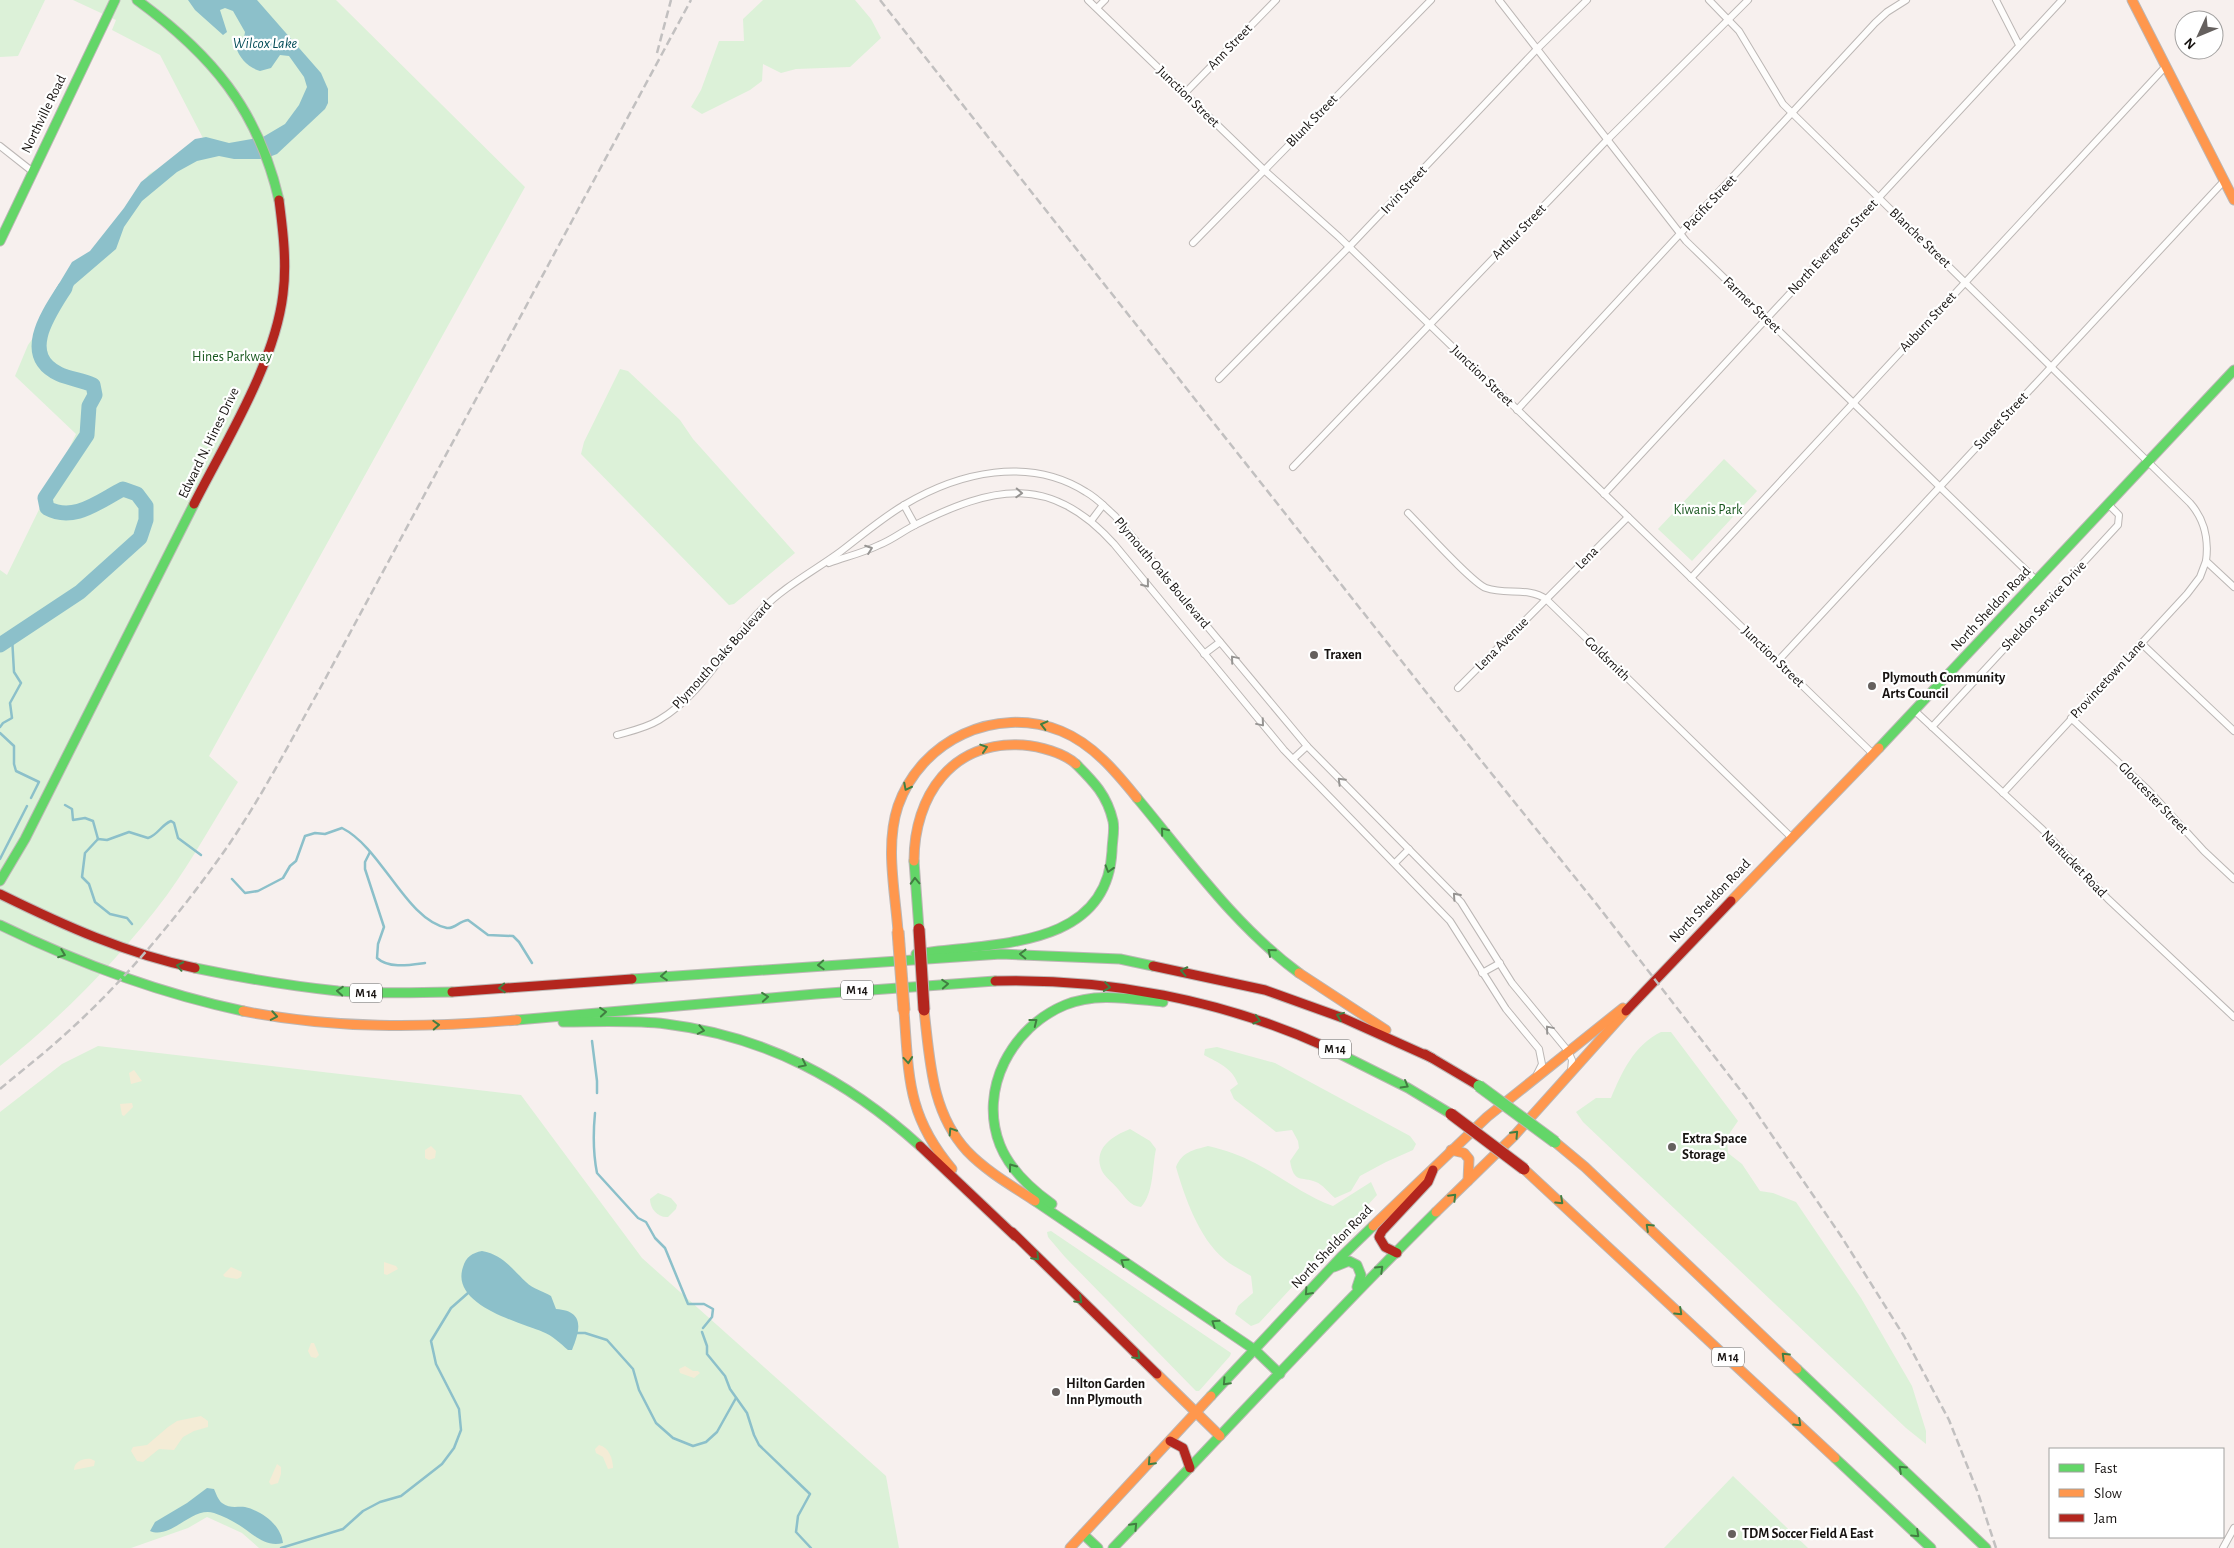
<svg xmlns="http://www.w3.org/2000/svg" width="2234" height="1548" viewBox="0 0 2234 1548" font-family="'Alegreya Sans',sans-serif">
<rect width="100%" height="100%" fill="#f7f0ee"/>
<!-- green -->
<g fill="#dcf1d8">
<path d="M0,0H45L18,56L0,57Z"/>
<path d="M73,0H336L525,187L209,756L238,782C214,820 193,859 167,895C120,958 62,1017 0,1066V570L7,575L76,434L15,376L28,345L149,174L205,142L160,55L112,30L116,20Z"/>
<path d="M763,0H855L871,19L881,38L850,67L796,69L781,73L763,64L762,81L750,90L702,114L691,107L701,90L719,41H744L743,19Z"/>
<path d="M620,369L628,371L680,420L693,439L795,553L734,604L729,605L723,599L581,454L584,442Z"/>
<path d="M1724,459L1757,491L1692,561L1658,529Z"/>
<path d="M1661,1032H1671L1738,1121L1727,1137L1728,1153L1742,1164L1760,1191L1773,1193L1796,1202L1861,1298L1912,1386L1926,1431V1444L1906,1428L1583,1122L1576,1112L1596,1098H1611C1622,1072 1634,1045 1661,1032Z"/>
<path d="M98,1046L521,1095L642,1258L886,1476L899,1548H259L242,1533L207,1517L188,1528L131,1548H0V1112L62,1064Z"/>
<path d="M1217,1047L1275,1063L1410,1136L1416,1144L1413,1150L1386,1162L1360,1176L1351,1191L1335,1198C1329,1193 1322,1184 1316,1182C1301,1176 1294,1184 1290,1161L1299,1148L1298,1141L1292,1130L1276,1132L1234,1099L1230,1090L1238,1084C1232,1068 1219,1063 1204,1055L1205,1049Z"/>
<path d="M1130,1129L1150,1141L1156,1149C1152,1167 1154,1193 1141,1207C1130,1206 1125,1197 1118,1189C1113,1183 1105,1177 1102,1171C1092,1149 1112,1136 1130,1129Z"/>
<path d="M1208,1146C1225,1150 1240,1155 1255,1163C1282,1177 1305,1196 1333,1206L1371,1182L1377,1195L1259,1323L1251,1326L1235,1314L1238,1306L1253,1293L1251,1276C1242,1270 1232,1266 1224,1259C1199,1238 1185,1198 1176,1167C1182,1152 1193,1150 1208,1146Z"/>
<path d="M658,1193L671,1198L677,1205L676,1209L668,1217C658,1218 650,1209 650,1199Z"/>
<path d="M1051,1231L1231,1353L1230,1356L1199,1391H1196L1065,1257L1048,1237L1047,1232Z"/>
<path d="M1733,1476L1808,1548H1664Z"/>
</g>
<!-- sand -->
<g fill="#f4ecd6">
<path d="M134,1070L142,1081L131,1084L129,1073Z"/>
<path d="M132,1103L133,1107L124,1116L122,1115L120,1104Z"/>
<path d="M431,1146L436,1151L435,1158L429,1160L425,1158V1150Z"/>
<path d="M384,1262L396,1266L398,1269L387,1275L384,1274Z"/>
<path d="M231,1267L242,1272L241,1277L237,1279L225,1277L223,1275Z"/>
<path d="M311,1343H314L319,1355L316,1358L311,1357L308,1351Z"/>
<path d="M685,1366L693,1371H698L700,1373L694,1378L680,1373L679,1369Z"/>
<path d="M201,1416L208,1421V1427L194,1431L183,1437L174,1450L159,1449L143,1462L137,1461L131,1451L133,1447L147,1445L168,1427L177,1421Z"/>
<path d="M599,1445C609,1447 613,1459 613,1468L608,1469L603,1457L596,1453L595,1449Z"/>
<path d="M91,1459L95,1461L94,1466L74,1470C74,1461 84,1458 91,1459Z"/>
<path d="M277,1464L281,1467V1474L278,1483L271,1485L269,1482Z"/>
</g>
<!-- water -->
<g fill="#8cc0ca">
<path d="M188,0H257L321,73L328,89V103L325,109L277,154L264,159H234L219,156L197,161L177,172L142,201L124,227L116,249L74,285L68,296L55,304L54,292L72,262L90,251L124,208L141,182L195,139L206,137L229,143L263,137L285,124L299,105L307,87L304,77L289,56L280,55L271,68L260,71C249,68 239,58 236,47L244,38L245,32L233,11L225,8L220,10L227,32L223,35L195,10Z"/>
<path d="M482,1251C503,1255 511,1268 526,1282C533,1289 543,1291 551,1296L556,1309C584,1311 581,1328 572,1350H568C561,1344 552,1335 543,1332C519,1322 450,1305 463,1267C466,1257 472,1253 482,1251Z"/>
<path d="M207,1488L214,1489C216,1493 218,1500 222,1503C230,1509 237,1506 245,1507C262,1511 281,1525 283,1543C265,1548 252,1533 239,1525C231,1520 223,1516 214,1513C192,1506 171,1540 150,1531L155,1522L187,1503Z"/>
</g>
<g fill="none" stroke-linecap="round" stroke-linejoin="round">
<!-- stream -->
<g stroke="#8cc0ca" stroke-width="2.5">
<path d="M0,727L3,723L12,718L10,703L21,683L14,672L12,637"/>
<path d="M0,733L14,746V764L16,771L39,782L31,798"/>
<path d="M65,805L72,809L73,820L85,818L93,821L98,839"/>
<path d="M98,839L107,840L129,832L148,838C158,835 161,825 171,821L174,823L178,838L201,855"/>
<path d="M98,839L85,853L82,877L89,884L95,902L110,914L127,918L132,924"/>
<path d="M370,852L365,862V869L384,927L378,944L377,958C389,969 410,965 425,963"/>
<path d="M0,859L27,806"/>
<path d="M232,879L245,893L258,891L283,878L290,866L296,861L305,836L315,833L325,834L342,828C382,848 406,920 447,928C455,929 459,921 468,920L488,935L513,936L519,942L532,963"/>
<path d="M592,1041L597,1081V1093"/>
<path d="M595,1113C593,1134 593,1153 597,1173L638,1218L646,1222L655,1238L665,1248L688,1304H704L713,1309L712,1317L703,1328"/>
<path d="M702,1332L707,1346V1354L725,1376L730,1389L747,1413L754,1435L759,1445L810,1494L798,1516L796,1532L811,1548"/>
<path d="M577,1333H585L607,1340L633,1369L639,1390L656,1423L673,1438L693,1446L706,1442L717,1432L736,1398"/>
<path d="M281,1548L343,1529L363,1511L380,1502L401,1496L442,1464L454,1448L461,1430L459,1409L436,1364L431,1341L451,1308L468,1293"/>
</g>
<!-- river -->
<path stroke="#8cc0ca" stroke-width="15" d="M0,645L80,592L140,538L146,520V506L137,494L123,489C99,501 74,523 47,508L45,498L87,435L89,406L95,395L93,385C82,380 70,379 59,374C19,355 49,313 65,288"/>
<defs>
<g id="street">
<path d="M1088,0L1264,170L1339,237L1873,754"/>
<path d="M1499,0L1686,241L2037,581"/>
<path d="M1709,0L1739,31L1783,104L2190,503C2205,520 2209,539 2206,561L2234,587"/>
<path d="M1996,0L2019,45"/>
<path d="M1097,8L1105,0"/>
<path d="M1185,93L1276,0"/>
<path d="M0,146L33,172"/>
<path d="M1193,243L1431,0"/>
<path d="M1219,379L1349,247L1537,49L1587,0"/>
<path d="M1517,410L1875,23L1887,12L1906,0"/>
<path d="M1293,467L1607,140L1748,0"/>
<path d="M1604,494L2062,0"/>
<path d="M904,505L915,525"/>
<path d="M1408,513C1422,527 1472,583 1486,588C1506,595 1528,587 1546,599L1792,838"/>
<path d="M1091,521L1103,505"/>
<path d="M829,563C845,557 863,553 879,545C892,540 903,531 915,525C993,486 1050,473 1114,544L1284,750L1450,921L1506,1009L1539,1049L1542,1064L1537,1074"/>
<path d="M1691,578L2166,66"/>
<path d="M2141,643L2234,731"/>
<path d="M1204,654L1220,642"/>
<path d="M1777,662L2224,181"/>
<path d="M1458,688L1628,517"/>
<path d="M1915,711L2043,830L2108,899L2234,1017"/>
<path d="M2071,718L2148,790L2204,851L2234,879"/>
<path d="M1932,727L2118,525L2119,515L2109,505"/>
<path d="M617,735C631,731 646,728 659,720C703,694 726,645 761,610C785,586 814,571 840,552C861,536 882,518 904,505C959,472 1029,456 1086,492C1097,498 1106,508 1115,516L1307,746L1461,902L1512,983L1568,1051L1572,1060L1571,1070"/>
<path d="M1293,759L1307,746"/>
<path d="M2003,793L2187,594L2200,577L2206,561"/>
<path d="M1395,863L1409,849"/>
<path d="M1482,973L1500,963"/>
<path d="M2223,1548L2234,1528"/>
</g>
<g id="fast">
<path d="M137,0C211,54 258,109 279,200"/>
<path d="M0,241L115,0"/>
<path d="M1879,748L2234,370"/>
<path d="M1137,798C1188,859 1234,925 1299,973"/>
<path d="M914,861L919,929"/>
<path d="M0,881L25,839L194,504"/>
<path d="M0,925C78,963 158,993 243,1011"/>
<path d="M916,954C987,942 1107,952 1112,851C1112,842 1115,830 1113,821C1107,795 1094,782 1076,764"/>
<path d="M195,968C243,978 290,986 338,991C376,994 414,993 452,992"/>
<path d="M632,979L1001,954L1120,959L1153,966"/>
<path d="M517,1020L816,994L995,981"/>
<path d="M563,1022C597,1022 632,1020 666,1024C765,1036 847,1080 920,1146"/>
<path d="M1324,1046L1408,1088L1451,1114"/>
<path d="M1035,1201L1255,1350L1280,1374"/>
<path d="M1052,1204C1031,1189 1010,1170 1000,1145C978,1089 1012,1027 1065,1005C1096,992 1131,999 1163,1002"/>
<path d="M1334,1267L1349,1261L1357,1265L1361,1275L1357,1287"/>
<path d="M1797,1369L1986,1548"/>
<path d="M1211,1396L1341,1257L1373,1226"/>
<path d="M1835,1458L1931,1548"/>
<path d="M1083,1534L1098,1548"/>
<path d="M1113,1548C1221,1436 1326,1321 1436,1212"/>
</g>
<g id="slow">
<path d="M2132,0L2234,200"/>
<path d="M914,861C914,796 952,740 1023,745C1039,746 1064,753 1076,764"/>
<path d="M1731,901L1879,748"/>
<path d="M898,931C895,891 885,845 898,806C921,740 995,705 1061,731C1093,744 1116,772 1137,798"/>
<path d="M1299,973L1386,1030"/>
<path d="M924,1010C930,1060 931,1112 967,1151C986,1171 1012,1186 1035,1201"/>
<path d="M243,1011C333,1029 425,1028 517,1020"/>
<path d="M904,1011C909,1077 907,1116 952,1169"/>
<path d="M1555,1142L1585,1167L1797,1369"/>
<path d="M1451,1150L1464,1153L1469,1159L1468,1181"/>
<path d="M1524,1169L1835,1458"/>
<path d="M1436,1212L1514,1136L1626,1011"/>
<path d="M1373,1226L1487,1117L1623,1008"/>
<path d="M1157,1374L1220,1436"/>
<path d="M1070,1548L1211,1396"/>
</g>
<g id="jam">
<path d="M194,504C226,441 275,363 283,294C287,263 283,231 279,200"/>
<path d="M0,894C63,925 127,954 195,968"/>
<path d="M1153,966L1265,990L1343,1018L1432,1058"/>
<path d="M995,981C1107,978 1222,1000 1324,1046"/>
<path d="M452,992L632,979"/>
<path d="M1626,1011L1731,901"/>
<path d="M1425,1054L1479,1086"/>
<path d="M920,1146L1015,1236"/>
<path d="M1012,1232L1157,1374"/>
<path d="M1397,1253L1385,1247L1379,1237L1382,1231L1428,1182L1433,1170"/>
<path d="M1170,1441L1183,1448L1190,1468"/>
</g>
</defs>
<!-- street casing -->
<use href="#street" stroke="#bcb7b5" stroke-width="8"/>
<!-- fast casing -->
<use href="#fast" stroke="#bcb7b5" stroke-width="11"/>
<!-- slow casing -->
<use href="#slow" stroke="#bcb7b5" stroke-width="11"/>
<!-- jam casing -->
<use href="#jam" stroke="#bcb7b5" stroke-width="11"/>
<!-- street -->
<use href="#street" stroke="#fefdfc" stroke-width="6"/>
<!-- fast -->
<use href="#fast" stroke="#63d668" stroke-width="9"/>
<!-- slow -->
<use href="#slow" stroke="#ff974d" stroke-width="9"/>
<!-- jam -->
<use href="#jam" stroke="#b3261e" stroke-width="9"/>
<!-- rail -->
<g stroke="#c2c0c0" stroke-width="2.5" stroke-dasharray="8 4" stroke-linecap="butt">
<path d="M880,0L1426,692L1598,906L1745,1096L1841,1236L1904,1336L1949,1420L1978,1493L1996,1548"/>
<path d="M657,53L671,0"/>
<path d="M0,1089C20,1072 41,1056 61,1038C122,984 176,919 223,853C261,799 291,740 323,683L691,0"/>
</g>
<defs>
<path id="fast-bridge" d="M1479,1086L1555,1142"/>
<path id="slow-bridge" d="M898,931L904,1011"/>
<g id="jam-bridge">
<path d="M919,929L924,1010"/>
<path d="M1451,1114L1524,1169"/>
</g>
</defs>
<!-- fast-bridge casing -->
<use href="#fast-bridge" stroke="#bcb7b5" stroke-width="13" stroke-linecap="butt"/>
<!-- slow-bridge casing -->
<use href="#slow-bridge" stroke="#bcb7b5" stroke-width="13" stroke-linecap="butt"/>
<!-- jam-bridge casing -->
<use href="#jam-bridge" stroke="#bcb7b5" stroke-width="13" stroke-linecap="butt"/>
<!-- fast-bridge -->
<use href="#fast-bridge" stroke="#63d668" stroke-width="11"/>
<!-- slow-bridge -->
<use href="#slow-bridge" stroke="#ff974d" stroke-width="11"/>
<!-- jam-bridge -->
<use href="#jam-bridge" stroke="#b3261e" stroke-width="11"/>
</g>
<!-- one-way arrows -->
<defs><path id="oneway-chevron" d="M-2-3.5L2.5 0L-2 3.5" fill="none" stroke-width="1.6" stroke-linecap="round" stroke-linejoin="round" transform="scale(1.25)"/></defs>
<g stroke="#969492">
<use href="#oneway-chevron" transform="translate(1019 493) rotate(3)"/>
<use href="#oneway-chevron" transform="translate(869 549) rotate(-20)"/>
<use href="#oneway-chevron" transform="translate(1146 584) rotate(51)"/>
<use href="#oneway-chevron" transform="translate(1234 659) rotate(-130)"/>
<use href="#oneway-chevron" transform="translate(1261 723) rotate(50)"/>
<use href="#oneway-chevron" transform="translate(1341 781) rotate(-135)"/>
<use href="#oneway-chevron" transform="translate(1456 896) rotate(-132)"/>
<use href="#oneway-chevron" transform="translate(1549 1029) rotate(-130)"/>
</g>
<g stroke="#417e41">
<use href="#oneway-chevron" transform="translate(1044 725) rotate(-166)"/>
<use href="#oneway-chevron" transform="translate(984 748) rotate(-18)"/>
<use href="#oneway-chevron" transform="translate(907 787) rotate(117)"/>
<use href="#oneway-chevron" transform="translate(1164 831) rotate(-129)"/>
<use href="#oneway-chevron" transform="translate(1109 869) rotate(107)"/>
<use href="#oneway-chevron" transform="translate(915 881) rotate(-92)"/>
<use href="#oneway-chevron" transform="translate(1271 952) rotate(-139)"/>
<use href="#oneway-chevron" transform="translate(62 954) rotate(21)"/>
<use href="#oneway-chevron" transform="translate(1023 954) rotate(-179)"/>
<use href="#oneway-chevron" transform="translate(821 965) rotate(177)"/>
<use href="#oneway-chevron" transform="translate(180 966) rotate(-168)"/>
<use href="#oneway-chevron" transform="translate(1184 971) rotate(-168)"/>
<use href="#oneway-chevron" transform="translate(664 976) rotate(176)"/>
<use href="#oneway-chevron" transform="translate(945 984) rotate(-4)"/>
<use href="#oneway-chevron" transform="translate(1107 987) rotate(8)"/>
<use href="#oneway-chevron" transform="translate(502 988) rotate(176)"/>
<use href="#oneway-chevron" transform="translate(340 991) rotate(-176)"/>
<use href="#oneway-chevron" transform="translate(765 997) rotate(-5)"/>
<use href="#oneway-chevron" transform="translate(603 1012) rotate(-5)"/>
<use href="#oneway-chevron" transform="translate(274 1016) rotate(10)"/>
<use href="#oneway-chevron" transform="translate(1340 1016) rotate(-158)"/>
<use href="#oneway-chevron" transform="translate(1257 1020) rotate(17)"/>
<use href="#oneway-chevron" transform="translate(1034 1022) rotate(-38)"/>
<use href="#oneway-chevron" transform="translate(436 1025) rotate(-3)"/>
<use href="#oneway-chevron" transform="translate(701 1030) rotate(11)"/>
<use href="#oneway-chevron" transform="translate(908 1060) rotate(85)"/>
<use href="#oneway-chevron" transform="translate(803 1064) rotate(26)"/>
<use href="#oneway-chevron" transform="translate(1405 1085) rotate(30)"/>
<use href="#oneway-chevron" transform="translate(952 1131) rotate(-123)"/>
<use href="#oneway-chevron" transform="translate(1515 1134) rotate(-47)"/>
<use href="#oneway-chevron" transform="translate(1012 1167) rotate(-126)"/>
<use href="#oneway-chevron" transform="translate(1453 1197) rotate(-45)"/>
<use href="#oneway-chevron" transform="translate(1560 1201) rotate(43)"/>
<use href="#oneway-chevron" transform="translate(1649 1227) rotate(-137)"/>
<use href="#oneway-chevron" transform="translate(1036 1257) rotate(46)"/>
<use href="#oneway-chevron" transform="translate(1124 1262) rotate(-145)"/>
<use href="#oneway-chevron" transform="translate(1380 1269) rotate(-44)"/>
<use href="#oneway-chevron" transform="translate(1308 1292) rotate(132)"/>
<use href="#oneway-chevron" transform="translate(1079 1300) rotate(44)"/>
<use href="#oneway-chevron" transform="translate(1679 1312) rotate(43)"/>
<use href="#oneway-chevron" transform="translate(1215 1323) rotate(-146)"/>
<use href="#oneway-chevron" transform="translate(1137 1356) rotate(44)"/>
<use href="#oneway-chevron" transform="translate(1785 1356) rotate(-136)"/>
<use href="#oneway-chevron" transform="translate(1226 1382) rotate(133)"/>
<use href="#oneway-chevron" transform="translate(1798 1423) rotate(43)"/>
<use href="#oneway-chevron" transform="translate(1151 1462) rotate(133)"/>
<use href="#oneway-chevron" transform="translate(1902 1469) rotate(-137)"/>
<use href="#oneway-chevron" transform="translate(1134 1526) rotate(-46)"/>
<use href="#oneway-chevron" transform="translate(1916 1534) rotate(43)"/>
</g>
<!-- markers -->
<g fill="#65605e" stroke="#fff" stroke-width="2">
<circle cx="1314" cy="655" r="5"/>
<circle cx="1872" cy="686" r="5"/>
<circle cx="1672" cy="1147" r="5"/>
<circle cx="1056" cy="1392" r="5"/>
<circle cx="1732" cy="1534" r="5"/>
</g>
<g text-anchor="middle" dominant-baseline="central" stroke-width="4.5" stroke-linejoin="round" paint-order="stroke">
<!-- shield labels -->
<g fill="#fff" stroke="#5d5a58" stroke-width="1">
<rect x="841" y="980.5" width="32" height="19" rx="4"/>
<rect x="350" y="983.5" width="32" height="19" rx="4"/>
<rect x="1319" y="1039.5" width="32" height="19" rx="4"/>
<rect x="1712" y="1347.5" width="32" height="19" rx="4"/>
</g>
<g font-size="12" font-weight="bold" fill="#171311">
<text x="857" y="990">M 14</text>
<text x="366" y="993">M 14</text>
<text x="1335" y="1049">M 14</text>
<text x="1728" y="1357">M 14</text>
</g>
<!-- street labels -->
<g font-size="14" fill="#171311" stroke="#fff">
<text transform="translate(1230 47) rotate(-46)">Ann Street</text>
<text transform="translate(1188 97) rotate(44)">Junction Street</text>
<text transform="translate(44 114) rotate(-64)">Northville Road</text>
<text transform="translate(1312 121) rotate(-46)">Blunk Street</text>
<text transform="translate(1404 190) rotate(-47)">Irvin Street</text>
<text transform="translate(1710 203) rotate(-47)">Pacific Street</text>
<text transform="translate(1519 232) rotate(-46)">Arthur Street</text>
<text transform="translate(1920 238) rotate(44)">Blanche Street</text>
<text transform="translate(1833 247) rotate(-47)">North Evergreen Street</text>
<text transform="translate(1752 305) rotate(44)">Farmer Street</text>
<text transform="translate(1928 322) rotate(-47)">Auburn Street</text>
<text transform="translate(1482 376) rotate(44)">Junction Street</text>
<text transform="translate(2001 421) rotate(-47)">Sunset Street</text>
<text transform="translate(209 443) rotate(-64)">Edward N. Hines Drive</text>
<text transform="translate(1587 558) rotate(-45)">Lena</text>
<text transform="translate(1162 573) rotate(50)">Plymouth Oaks Boulevard</text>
<text transform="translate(2044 606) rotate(-47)">Sheldon Service Drive</text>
<text transform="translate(1991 609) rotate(-47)">North Sheldon Road</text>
<text transform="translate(1502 644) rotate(-45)">Lena Avenue</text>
<text transform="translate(722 655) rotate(-48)">Plymouth Oaks Boulevard</text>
<text transform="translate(1773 657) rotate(44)">Junction Street</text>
<text transform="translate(1607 659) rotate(44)">Goldsmith</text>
<text transform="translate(2108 679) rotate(-47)">Provincetown Lane</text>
<text transform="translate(2153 798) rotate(46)">Gloucester Street</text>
<text transform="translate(2074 864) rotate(46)">Nantucket Road</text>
<text transform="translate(1710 901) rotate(-46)">North Sheldon Road</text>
<text transform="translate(1332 1247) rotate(-46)">North Sheldon Road</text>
</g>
<!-- park labels -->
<g font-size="14" fill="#17561d" stroke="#fff">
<text x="232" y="357">Hines Parkway</text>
<text x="1708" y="510">Kiwanis Park</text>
</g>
<!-- poi labels -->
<g font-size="14" font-weight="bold" fill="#171311" stroke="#fff" text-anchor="start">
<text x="1324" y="655">Traxen</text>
<text x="1882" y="678">Plymouth Community<tspan x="1882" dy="16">Arts Council</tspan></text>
<text x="1682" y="1139">Extra Space<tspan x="1682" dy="16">Storage</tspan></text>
<text x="1066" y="1384">Hilton Garden<tspan x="1066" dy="16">Inn Plymouth</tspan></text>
<text x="1742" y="1534">TDM Soccer Field A East</text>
</g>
<!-- water labels -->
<g font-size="15" font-style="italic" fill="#044c58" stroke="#fff">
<text x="265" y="43">Wilcox Lake</text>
</g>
</g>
<!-- legend -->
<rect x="2049" y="1448" width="175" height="90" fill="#ffffff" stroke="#a2a1a0"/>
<rect x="2059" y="1464" width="25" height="8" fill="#63d668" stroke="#a2a1a0"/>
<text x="2094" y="1473" font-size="15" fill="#171311">Fast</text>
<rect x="2059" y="1489" width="25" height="8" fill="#ff974d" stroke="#a2a1a0"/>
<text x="2094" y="1498" font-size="15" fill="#171311">Slow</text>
<rect x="2059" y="1514" width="25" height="8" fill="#b3261e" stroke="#a2a1a0"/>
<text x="2094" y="1523" font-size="15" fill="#171311">Jam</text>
<!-- north arrow -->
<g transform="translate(2199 35) rotate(226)"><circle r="24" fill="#ffffff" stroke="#a2a1a0"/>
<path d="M0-4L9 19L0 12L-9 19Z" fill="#65605e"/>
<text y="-8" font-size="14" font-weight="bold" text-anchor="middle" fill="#171311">N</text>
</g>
</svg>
